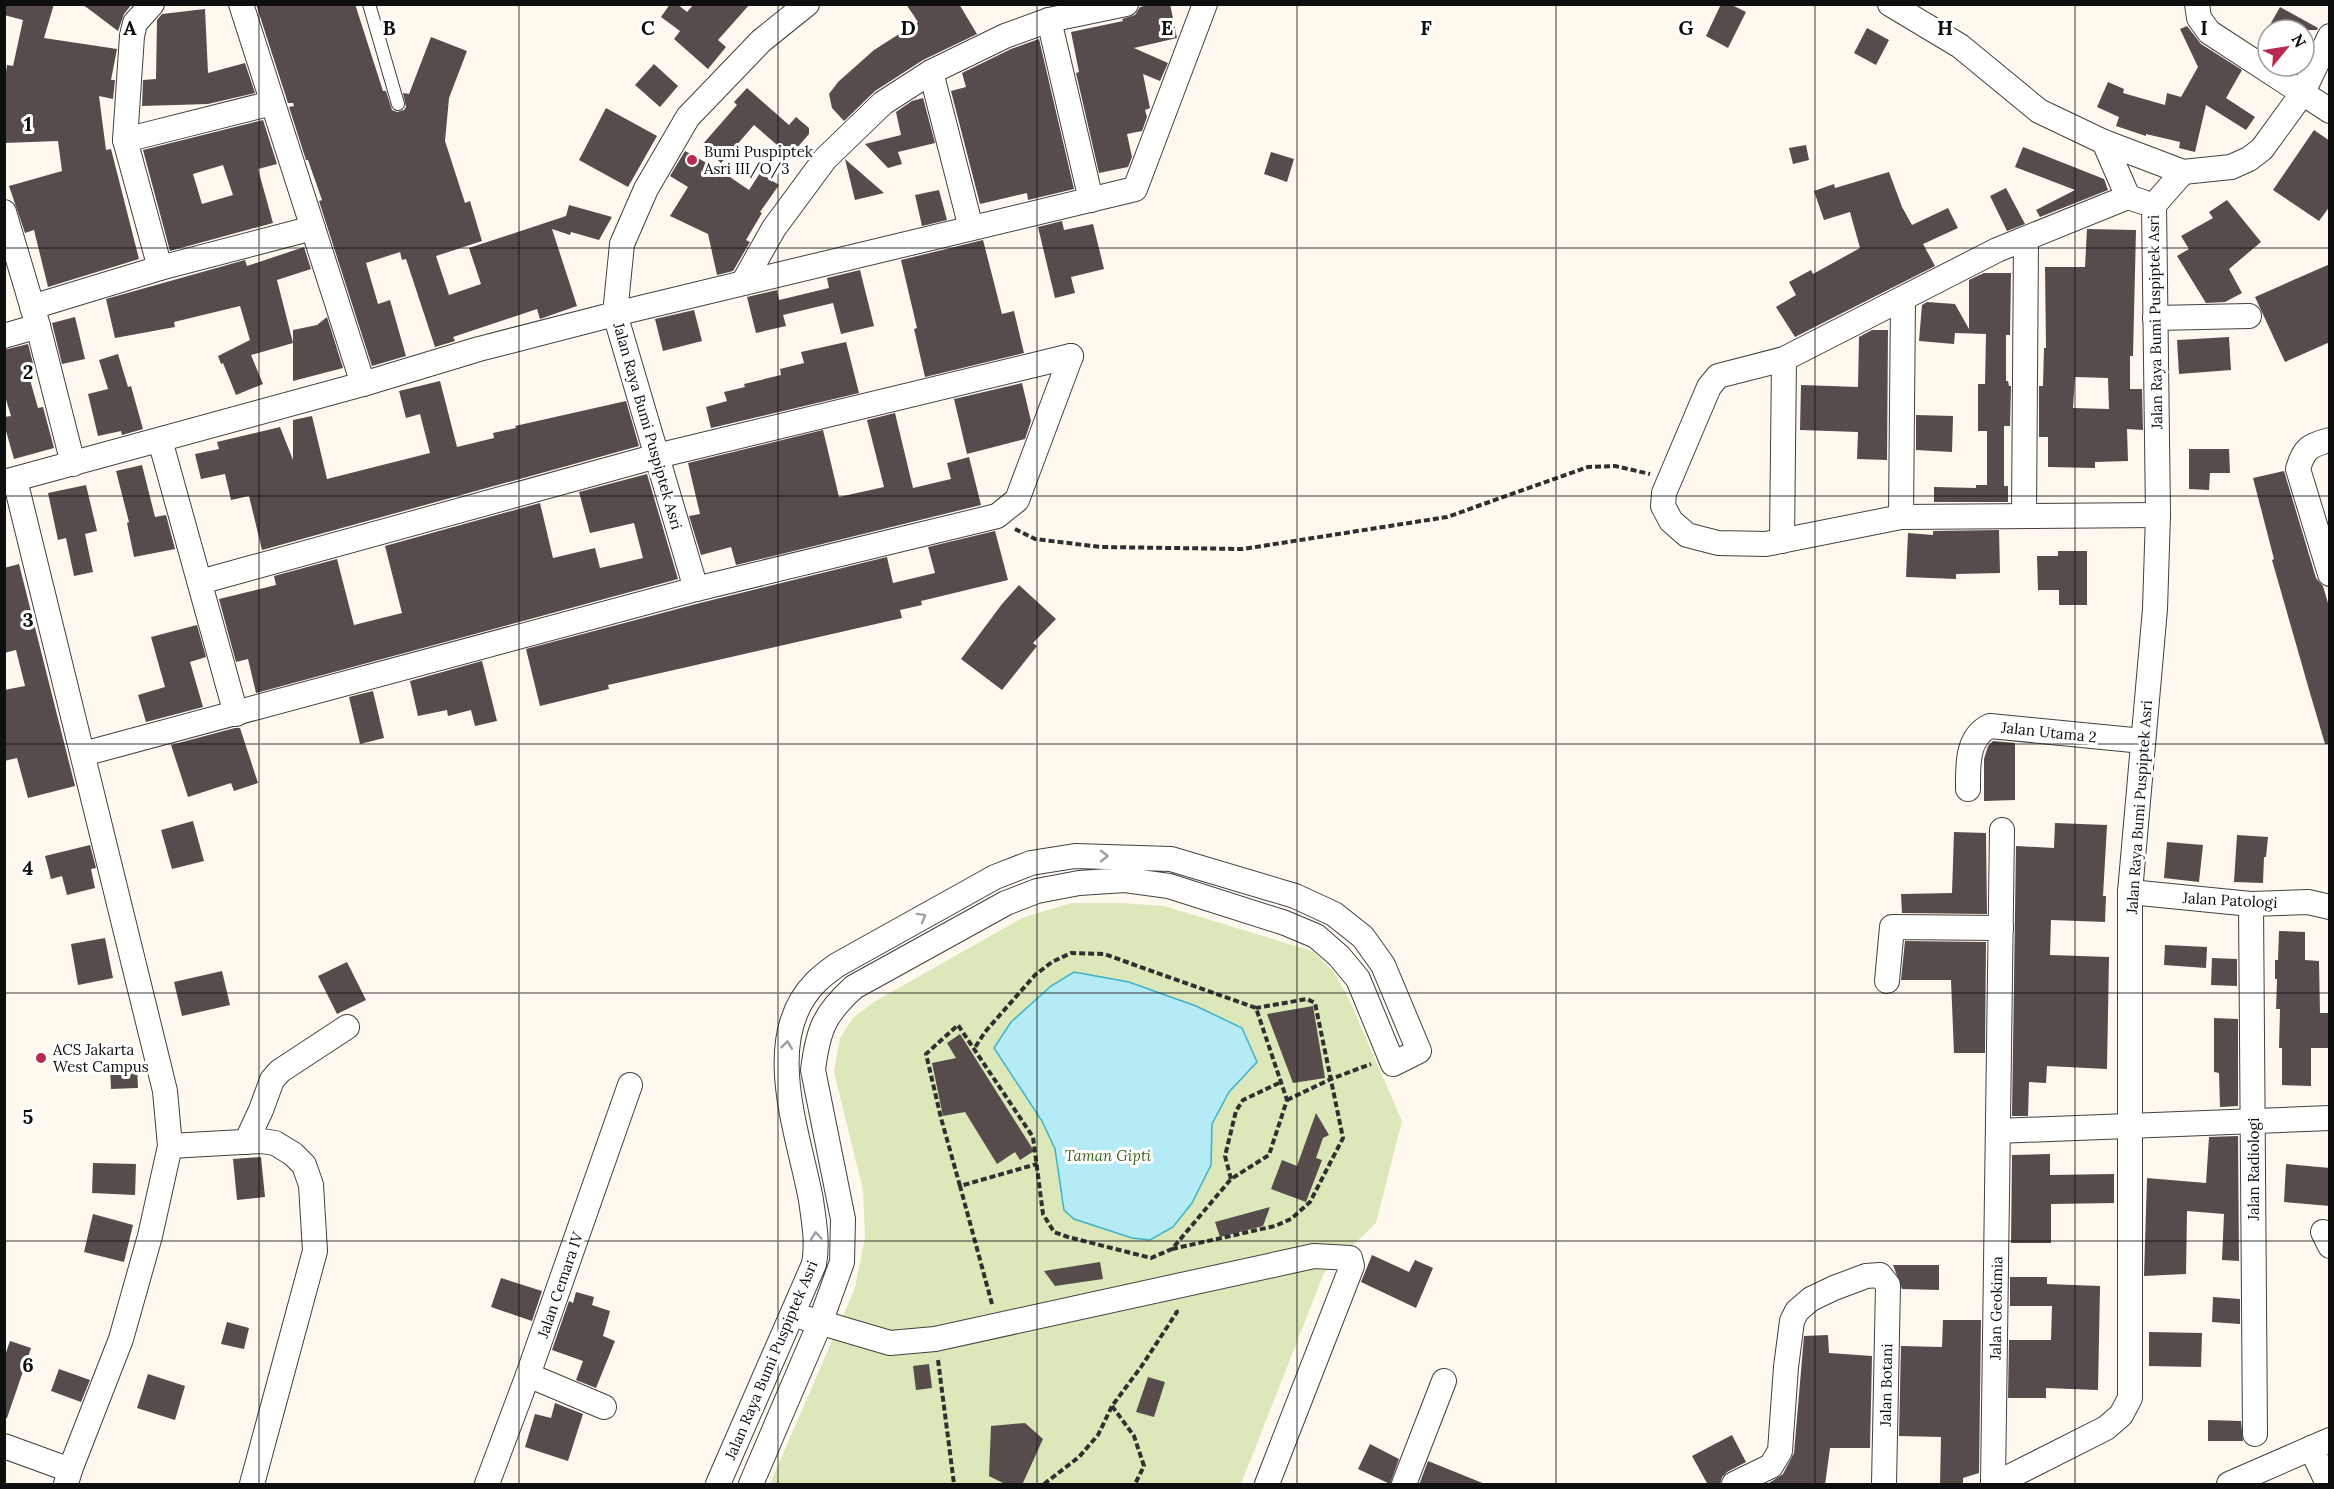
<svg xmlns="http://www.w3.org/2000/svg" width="2334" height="1489" viewBox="0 0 2334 1489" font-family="Lora,serif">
<rect width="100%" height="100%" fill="#fff8ef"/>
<!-- green -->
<path fill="#dce8ba" d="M1071,903H1122L1164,906L1312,951L1333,971L1349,999L1402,1121L1376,1223L1324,1273L1241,1484H770L855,1288L865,1237L863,1190L834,1072L840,1038L853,1018L874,1002L1022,918Z"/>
<!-- water -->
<path fill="#b5ebf5" stroke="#3eb2ca" stroke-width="1.5" d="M1074,972L1129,982L1196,1006L1242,1028L1257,1062L1229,1092L1212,1124L1211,1165L1192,1203L1173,1227L1150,1240L1132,1238L1074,1219L1064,1210L1055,1149L1042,1121L994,1048L1011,1022L1051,986Z"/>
<!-- building -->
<g fill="#564c4b" fill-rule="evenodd">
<path d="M4,4H54L44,38L117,49L111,80H115L113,99L99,96L106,150L111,149L139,259L48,287L34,230L25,233L9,186L62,171L58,141L4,143V86L7,65L13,66L23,20L4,15Z"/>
<path d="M82,4H132L124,14L118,31Z"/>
<path d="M256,4H355L383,91H386L392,110L397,112L404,110L406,107L403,93L409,94L431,37L467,51L449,98L445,141L465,203L470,201L482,241L436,256L449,295L481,284L469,248L566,216L569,205L612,217L599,240L571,232L570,235L552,229L577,306L540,319L537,309L453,337L455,341L435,347L406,259L402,260L400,252L366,263L378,304L390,300L406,356L372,366L319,201L322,200L308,160H306L289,107L294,106L293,103H288Z"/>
<path d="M670,4H677L687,12L694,4H750L718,40L726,47L708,69L674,39L680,31L661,17Z"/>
<path d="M906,4H959L977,34L923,60L875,91L844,121L832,108L829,94L838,82L874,50L918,22Z"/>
<path d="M1153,4H1170L1177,38L1134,48L1168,63L1160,81L1143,74L1150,108L1145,110L1147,117L1142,131L1127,134L1132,157L1128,167L1099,173L1076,73L1079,72L1071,32L1123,21L1122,19L1135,15L1140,7Z"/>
<path d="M1721,4H1730L1746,12L1728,48L1706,36Z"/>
<path d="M2280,7L2318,28L2317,30H2267Z"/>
<path d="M205,9L208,73L245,63L255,93L208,104L142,106L143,80L156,79L157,20L162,14Z"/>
<path d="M2187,26L2201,44L2242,70L2226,98L2255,117L2246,130L2206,105L2195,152L2179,148L2180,142L2146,134V136L2116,126L2119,117L2097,107L2108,82L2124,89L2123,93L2165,105L2167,93L2181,97L2198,67L2180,29Z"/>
<path d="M1867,28L1889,40L1876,65L1854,53Z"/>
<path d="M1039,39L1074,189L1028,200L1027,193L980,204L951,91L966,87L962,73L1011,49Z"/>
<path d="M654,64L678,86L660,107L635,85Z"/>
<path d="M747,88L789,125L796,117L809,128V134L790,156L754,125L721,163L702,145L737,105L734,102Z"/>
<path d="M923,98L935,143L898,152L902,164L888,168L865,144L901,135L896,112L912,101Z"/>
<path d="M606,108L657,136L628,187L579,160Z"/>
<path d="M263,120L277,164L258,169L273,223L170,251L143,150ZM223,165L233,195L202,204L193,174Z"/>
<path d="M2314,130L2330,141V206L2319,221L2273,190Z"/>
<path d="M1806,145L1809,160L1793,164L1789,148Z"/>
<path d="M2023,147L2104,179L2108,190L2040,217L2036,210L2075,190L2015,167Z"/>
<path d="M685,151L721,171L749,190L760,173L779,185L760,212L762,213L746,240L750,242L733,271L717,275L708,234L670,216L688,187L670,176Z"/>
<path d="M1271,152L1294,159L1287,182L1264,174Z"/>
<path d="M845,159L884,193L855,200Z"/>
<path d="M1889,172L1902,207L1912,225L1948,208L1958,228L1923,244L1935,266L1795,337L1776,307L1796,295L1789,282L1811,270L1813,274L1860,248L1850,212L1824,220L1814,191L1834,184L1835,188Z"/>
<path d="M2006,188L2025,224L2007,231L1990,196Z"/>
<path d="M939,190L947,220L922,226L915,195Z"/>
<path d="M2227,200L2261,242L2229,269L2242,293L2225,302L2206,303L2177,256L2189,249L2181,236L2213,218L2209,212Z"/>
<path d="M1062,221L1064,230L1093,224L1104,269L1071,277L1075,293L1055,298L1038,227Z"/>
<path d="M2087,229L2136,230L2133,356H2130V389H2142L2143,430L2127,429L2128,461L2095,462V468L2048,467V437H2039V386H2043L2044,348H2046L2045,267H2085ZM2075,377L2108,378L2109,409L2073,408Z"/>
<path d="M983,240L1002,314L1014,311L1024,353L925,377L914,329L917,328L901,260Z"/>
<path d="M304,247L311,269L277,280L293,343L251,355L263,384L236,395L223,363L221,364L218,356L250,340L240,306L174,322L175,327L115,338L106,299L245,260L247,266Z"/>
<path d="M2330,264V342L2285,362L2255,297Z"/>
<path d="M860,270L874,326L841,334L833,303L783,315L786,326L756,333L747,297L777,290L779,300L829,288L827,278Z"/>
<path d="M1984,273H2011L2010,335H2006V381H2008L2009,386H2011L2010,426H2004V486H2008V502H1934V487L1976,488V485H1987V431H1978V384H1985L1986,334L1955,333L1954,344L1919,341L1922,305L1927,302L1955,304L1969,329V280Z"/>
<path d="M694,310L702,341L663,351L655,319Z"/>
<path d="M75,317L85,359L62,364L52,323Z"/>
<path d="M327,317L343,368L293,381V330L317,325Z"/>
<path d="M1872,330H1888L1887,460L1857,459L1858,432L1800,430L1801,385L1858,387L1859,337Z"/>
<path d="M2229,337L2231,370L2179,374L2177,340Z"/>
<path d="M846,342L859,393L711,428L706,407L727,401L724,392L745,387L744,384L781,375L780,369L804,363L801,352Z"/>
<path d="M28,344L35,371L28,373L38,408L43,407L54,448L14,459L4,424V417L11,416L4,393V350Z"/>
<path d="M118,354L128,387L131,386L143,429L122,435L121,431L98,436L88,394L108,389L99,360Z"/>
<path d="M440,381L457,447L494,438L493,433L516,428L515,426L626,401L639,446L262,550L249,496L231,500L225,474L201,479L195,454L219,449L217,442L280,427L293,460V420L312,416L327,479L430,453L420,414L406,418L399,391Z"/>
<path d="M1022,383L1031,421L1025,439L967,454L954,399Z"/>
<path d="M895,413L913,488L951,479L947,463L969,457L981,505L736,565L731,547L701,555L689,516L700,514L688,463L823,430L839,497L884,487L867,420Z"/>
<path d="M1916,415L1953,416L1952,452L1916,450Z"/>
<path d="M2189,449H2229L2230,473H2210L2209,490L2189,489Z"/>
<path d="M142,465L155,517L166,515L175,549L134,557L127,523L129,522L116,471Z"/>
<path d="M2284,471L2316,578L2323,586L2330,610V744H2325L2310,693L2272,560L2274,559L2253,478Z"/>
<path d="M647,474L678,579L256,693L248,659L236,662L219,599L276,585L274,576L337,559L354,625L402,613L385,546L540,503L553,558L595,548L600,568L643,558L634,523L590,533L579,492Z"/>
<path d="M86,485L97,531L85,534L93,572L74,576L66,538L58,540L48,493Z"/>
<path d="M1999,530L2000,573L1956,574V579L1906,577L1908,533L1933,535V531Z"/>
<path d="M995,531L1008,580L921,601L922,605L900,610L902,618L608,685L609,689L540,706L526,649L700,603L887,557L893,583L935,573L928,547Z"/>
<path d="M2058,551H2087V605H2059V590H2038L2037,556H2058Z"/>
<path d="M19,564L75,786L28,798L17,758L4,761V690L25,686L16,650L4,653V568Z"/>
<path d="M1019,585L1056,619L1033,643L1037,646L1002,690L961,659L1002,604Z"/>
<path d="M197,625L206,657L190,662L203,707L146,722L138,695L165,687L151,637Z"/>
<path d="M482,661L497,721L475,726L471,710L448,716L447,710L418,716L410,681Z"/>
<path d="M373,691L384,738L360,744L349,697Z"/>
<path d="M235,728H240L258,783L234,791L231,783L188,797L171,745Z"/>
<path d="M1993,741L2015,743V800L1984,801V759L1988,746Z"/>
<path d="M193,821L204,861L172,869L161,830Z"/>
<path d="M2055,823L2107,825L2103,896H2106L2105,922L2051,920L2050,955L2109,957L2107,1069L2047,1066L2046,1083L2029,1082L2028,1116H2012L2016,846L2054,848Z"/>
<path d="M1954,832L1986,833L1987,914L1902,913L1901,894L1952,893Z"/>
<path d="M2237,835L2268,837L2266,857H2264L2263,883L2234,882Z"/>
<path d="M2167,842L2203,845L2199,882L2164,878Z"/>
<path d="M90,845L96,868L91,869L95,888L67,895L62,876L51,879L45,856Z"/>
<path d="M2279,931L2305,932V960L2319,961L2320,1013H2330V1048H2311V1086L2282,1085V1048H2279L2280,1009H2276L2277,979H2275V960H2278Z"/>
<path d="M105,938L113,978L78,985L71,944Z"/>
<path d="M1905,941L1986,942L1985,1053H1954L1951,980H1901Z"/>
<path d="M2165,945L2207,947L2206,968L2164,965Z"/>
<path d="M2212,958L2237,959V986L2211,985Z"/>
<path d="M347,962L366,1000L337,1014L318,976Z"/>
<path d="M222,971L230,1005L182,1016L174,982Z"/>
<path d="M1313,1006L1325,1078L1293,1083L1267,1014Z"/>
<path d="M2214,1018L2238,1019V1106L2220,1107L2219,1073L2214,1072Z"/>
<path d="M960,1034L1034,1151L1020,1160L1015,1152L997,1164L965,1112L943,1116L932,1063L956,1058L947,1043Z"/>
<path d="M137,1067L138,1088L111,1089L110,1068Z"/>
<path d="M1316,1113L1329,1135L1323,1138L1316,1158L1322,1160L1306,1202L1271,1189L1282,1160L1297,1166Z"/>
<path d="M2238,1136L2239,1261L2222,1260L2224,1214L2187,1211L2186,1274L2144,1276L2147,1178L2206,1183L2209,1137Z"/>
<path d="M2050,1154V1175L2114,1174V1203L2051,1204V1243H2011L2012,1155Z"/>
<path d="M261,1157L265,1197L237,1200L233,1159Z"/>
<path d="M93,1163L136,1164L135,1195L92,1193Z"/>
<path d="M2286,1164L2330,1168V1206L2284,1202Z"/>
<path d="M1270,1207L1263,1226L1220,1237L1215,1222Z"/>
<path d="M93,1214L133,1225L124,1262L84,1252Z"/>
<path d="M1372,1255L1409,1272L1415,1260L1433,1268L1416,1308L1361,1282Z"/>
<path d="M1100,1262L1103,1279L1055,1286L1044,1271Z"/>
<path d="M1893,1265H1939V1290L1902,1289Z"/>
<path d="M2010,1277H2047V1284L2100,1286L2098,1390L2046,1388V1398H2008L2009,1340H2051L2052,1306H2010Z"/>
<path d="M501,1278L542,1291L532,1321L491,1307Z"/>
<path d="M576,1292L594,1297L592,1305L610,1311L603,1336L615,1341L596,1388L576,1380L583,1361L552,1350L569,1301L573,1303Z"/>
<path d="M2213,1297L2240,1299V1324L2212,1322Z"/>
<path d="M1943,1320H1981L1979,1473L1963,1478V1485H1940L1941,1437L1899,1436L1901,1346L1942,1347Z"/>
<path d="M227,1322L249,1328L244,1349L221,1344Z"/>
<path d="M2149,1332L2202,1333L2201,1367L2149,1366Z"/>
<path d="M1828,1335L1829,1353L1872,1356L1870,1448H1830L1825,1485H1766L1783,1474L1794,1453L1804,1336Z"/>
<path d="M10,1341L31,1348L7,1418H4V1358Z"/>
<path d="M929,1364L932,1388L916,1390L913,1366Z"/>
<path d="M59,1369L90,1380L81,1402L51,1391Z"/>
<path d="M148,1374L185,1386L175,1420L137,1408Z"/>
<path d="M1148,1377L1165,1382L1154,1417L1136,1412Z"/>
<path d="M555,1403L583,1414L568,1461L525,1447L535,1414L551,1418Z"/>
<path d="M2208,1420L2241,1421L2243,1441H2208Z"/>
<path d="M1025,1423L1043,1439L1022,1485H1007L989,1476L991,1426Z"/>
<path d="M1732,1435L1746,1462L1727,1472L1722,1477L1720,1485H1708L1692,1456Z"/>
<path d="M1370,1444L1399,1459L1390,1484L1358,1469Z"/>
<path d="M1428,1461L1485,1484V1485H1419Z"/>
</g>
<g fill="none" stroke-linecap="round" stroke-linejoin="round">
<defs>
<path id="service" d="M369,4L398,104"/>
<g id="minor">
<path d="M152,4L135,23L132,36L125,140L160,268"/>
<path d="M241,4L363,384"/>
<path d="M1890,4L1960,46L2039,111L2104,142L2183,172L2231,167L2249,159L2262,149L2302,94L2330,36"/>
<path d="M2197,4L2199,18L2209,32L2330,111"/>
<path d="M1049,20L1091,200"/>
<path d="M931,72L971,228"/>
<path d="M125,140L272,103"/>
<path d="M2104,142L2128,197L2143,202"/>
<path d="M2128,197L1997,250L1784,359L1718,376L1709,387L1664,493L1663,506L1671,521L1687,535L1718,543L1766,544L1901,517L2158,515"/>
<path d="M4,212L38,326L73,464"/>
<path d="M743,283L774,228L825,159L883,103L931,72L1005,36L1049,20L1126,4"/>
<path d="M32,307L160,268L313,228"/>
<path d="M2155,318L2249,316"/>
<path d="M4,336L38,326"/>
<path d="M160,440L236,714"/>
<path d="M2330,440C2310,445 2304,448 2298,469L2330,574"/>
<path d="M15,480L165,1091L170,1146L150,1236L121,1339L70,1470L66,1484"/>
<path d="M4,482L363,384L479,349L615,314L1135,189L1205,4"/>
<path d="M2024,516L2026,239"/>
<path d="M1901,517L1903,299"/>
<path d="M1782,541L1784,359"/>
<path d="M200,582L657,456L1071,356"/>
<path d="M696,589L615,314L622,244L646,189L688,117L761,41L807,4"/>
<path d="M83,754L696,589L997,516L1017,500L1071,356"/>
<path d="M1968,789C1968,767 1966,737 1990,726L2143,741"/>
<path d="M2130,892L2251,904L2308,902L2330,907"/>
<path d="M2251,904L2255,1434"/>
<path d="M1887,981L1892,927L2001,928"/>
<path d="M1998,1131L2330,1118"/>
<path d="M246,1142L261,1110L272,1080L280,1071L347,1027"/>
<path d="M170,1146L261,1141L275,1143L293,1154L304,1165L311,1185L315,1251L252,1484"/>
<path d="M2323,1232L2330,1246"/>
<path d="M805,1318L890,1343L935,1339L1314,1256L1350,1258L1352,1266L1267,1484"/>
<path d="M528,1375L604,1407"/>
<path d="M4,1446L70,1470"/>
<path d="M2311,1448L2328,1484"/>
<path d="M487,1484L528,1375L630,1085"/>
<path d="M718,1484L814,1264C818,1242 814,1222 811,1200C799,1134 760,1038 816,982C822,976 830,970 837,965L995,877L1031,863L1075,856L1171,859L1295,896L1334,914L1363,937L1383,965L1419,1051L1393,1064L1358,979L1339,956L1316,936L1285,923L1169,886L1125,880L1079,883L1037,891L1006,903L854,987C824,1014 818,1030 813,1070L843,1219L842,1262L820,1323L751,1484"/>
<path d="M1404,1484L1444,1381"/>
<path d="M1734,1484L1771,1466L1780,1451L1786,1367L1792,1321L1797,1311L1811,1299L1834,1288L1866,1276L1880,1275L1888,1285L1884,1484"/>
<path d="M1993,1484L2002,830"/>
<path d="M1995,1484L2106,1428L2121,1415L2130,1398V892L2155,609L2158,515L2154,205L2183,172"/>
<path d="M2229,1484L2330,1440"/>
</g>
</defs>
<!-- service casing -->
<use href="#service" stroke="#414141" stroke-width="14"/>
<!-- minor casing -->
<use href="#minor" stroke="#414141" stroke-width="26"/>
<!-- path -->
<g stroke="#303030" stroke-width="4" stroke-dasharray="6 3" stroke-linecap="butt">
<path d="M1015,529L1035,539L1101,547L1243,549L1447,517L1588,467L1615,466L1650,474"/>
<path d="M1287,1100L1331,1079L1371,1064"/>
<path d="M1231,1179L1225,1156L1236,1111L1243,1100L1281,1082"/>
<path d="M960,1186L941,1118L926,1054L958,1025L1033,1137L1043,1214L1054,1232L1068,1237L1151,1258L1172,1249L1231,1179L1269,1155L1287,1100L1256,1008L1104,954L1071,953L1052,962L1035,975L985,1032L974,1049"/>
<path d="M1172,1249L1275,1226L1291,1219L1310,1202L1343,1138L1315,1003L1307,999L1256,1008"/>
<path d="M992,1304L960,1186L1037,1164"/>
<path d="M938,1360L954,1484"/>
<path d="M1112,1406L1134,1436L1144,1466L1135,1484"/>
<path d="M1044,1484L1079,1457L1098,1435L1112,1406L1141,1367L1177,1312L1175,1308"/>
</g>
<!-- service -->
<use href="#service" stroke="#fff" stroke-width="12"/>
<!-- minor -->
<use href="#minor" stroke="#fff" stroke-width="24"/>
</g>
<!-- one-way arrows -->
<defs><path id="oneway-chevron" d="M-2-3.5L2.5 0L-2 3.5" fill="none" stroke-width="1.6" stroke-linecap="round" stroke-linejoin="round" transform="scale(1.5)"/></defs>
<g stroke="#9f9f9f">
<use href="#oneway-chevron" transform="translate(1104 856)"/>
<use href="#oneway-chevron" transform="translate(922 917) rotate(-29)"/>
<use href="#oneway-chevron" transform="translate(787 1045) rotate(-83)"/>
<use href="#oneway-chevron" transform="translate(816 1236) rotate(-95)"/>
</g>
<!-- grid -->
<path fill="none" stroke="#0e0e0e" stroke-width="1.5" stroke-opacity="0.55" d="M259,4V1484M519,4V1484M778,4V1484M1037,4V1484M1297,4V1484M1556,4V1484M1815,4V1484M2075,4V1484M4,248H2330M4,496H2330M4,744H2330M4,993H2330M4,1241H2330"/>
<!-- markers -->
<g fill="#bb2951" stroke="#fff" stroke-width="2">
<circle cx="692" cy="160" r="6"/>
<circle cx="41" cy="1058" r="6"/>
</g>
<g text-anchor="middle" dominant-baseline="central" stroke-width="6" stroke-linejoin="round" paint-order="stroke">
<!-- poi labels -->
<g font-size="15" fill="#0e0e0e" stroke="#fff" text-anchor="start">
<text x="704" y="151">Bumi Puspiptek<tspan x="704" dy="17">Asri III/O/3</tspan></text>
<text x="53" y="1049">ACS Jakarta<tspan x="53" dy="17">West Campus</tspan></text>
</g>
<!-- street labels -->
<g font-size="15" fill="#0e0e0e" stroke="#fff">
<text transform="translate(2155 322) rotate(-91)">Jalan Raya Bumi Puspiptek Asri</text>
<text transform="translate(648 426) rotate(74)">Jalan Raya Bumi Puspiptek Asri</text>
<text transform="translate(2049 732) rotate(6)">Jalan Utama 2</text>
<text transform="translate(2139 807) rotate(-86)">Jalan Raya Bumi Puspiptek Asri</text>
<text transform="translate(2230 900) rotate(3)">Jalan Patologi</text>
<text transform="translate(2253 1169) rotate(-90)">Jalan Radiologi</text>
<text transform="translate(560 1285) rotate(-71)">Jalan Cemara IV</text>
<text transform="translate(1996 1308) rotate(-89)">Jalan Geokimia</text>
<text transform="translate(771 1360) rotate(-67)">Jalan Raya Bumi Puspiptek Asri</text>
<text transform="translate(1886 1385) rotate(-89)">Jalan Botani</text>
</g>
<!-- park labels -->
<g font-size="15" font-style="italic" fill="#3d651f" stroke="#fff">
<text x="1108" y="1155">Taman Gipti</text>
</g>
</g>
<g font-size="20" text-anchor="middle" font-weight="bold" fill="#0e0e0e" stroke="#fff" stroke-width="6" stroke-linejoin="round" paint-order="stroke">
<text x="130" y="35">A</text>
<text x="389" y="35">B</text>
<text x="648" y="35">C</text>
<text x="908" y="35">D</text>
<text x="1167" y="35">E</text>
<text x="1426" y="35">F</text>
<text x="1686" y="35">G</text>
<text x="1945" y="35">H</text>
<text x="2204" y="35">I</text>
<text x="28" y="131">1</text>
<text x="28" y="379">2</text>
<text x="28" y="627">3</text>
<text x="28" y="875">4</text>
<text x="28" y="1124">5</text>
<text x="28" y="1372">6</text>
</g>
<!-- border -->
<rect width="2334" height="1489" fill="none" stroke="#0e0e0e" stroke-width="12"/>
<!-- north arrow -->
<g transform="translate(2286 48) rotate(60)"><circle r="28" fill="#ffffff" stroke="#9f9f9f" stroke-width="1.5"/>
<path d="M0-4.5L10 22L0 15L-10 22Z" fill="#bb2951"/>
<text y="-9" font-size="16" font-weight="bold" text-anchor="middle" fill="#0e0e0e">N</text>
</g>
</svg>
